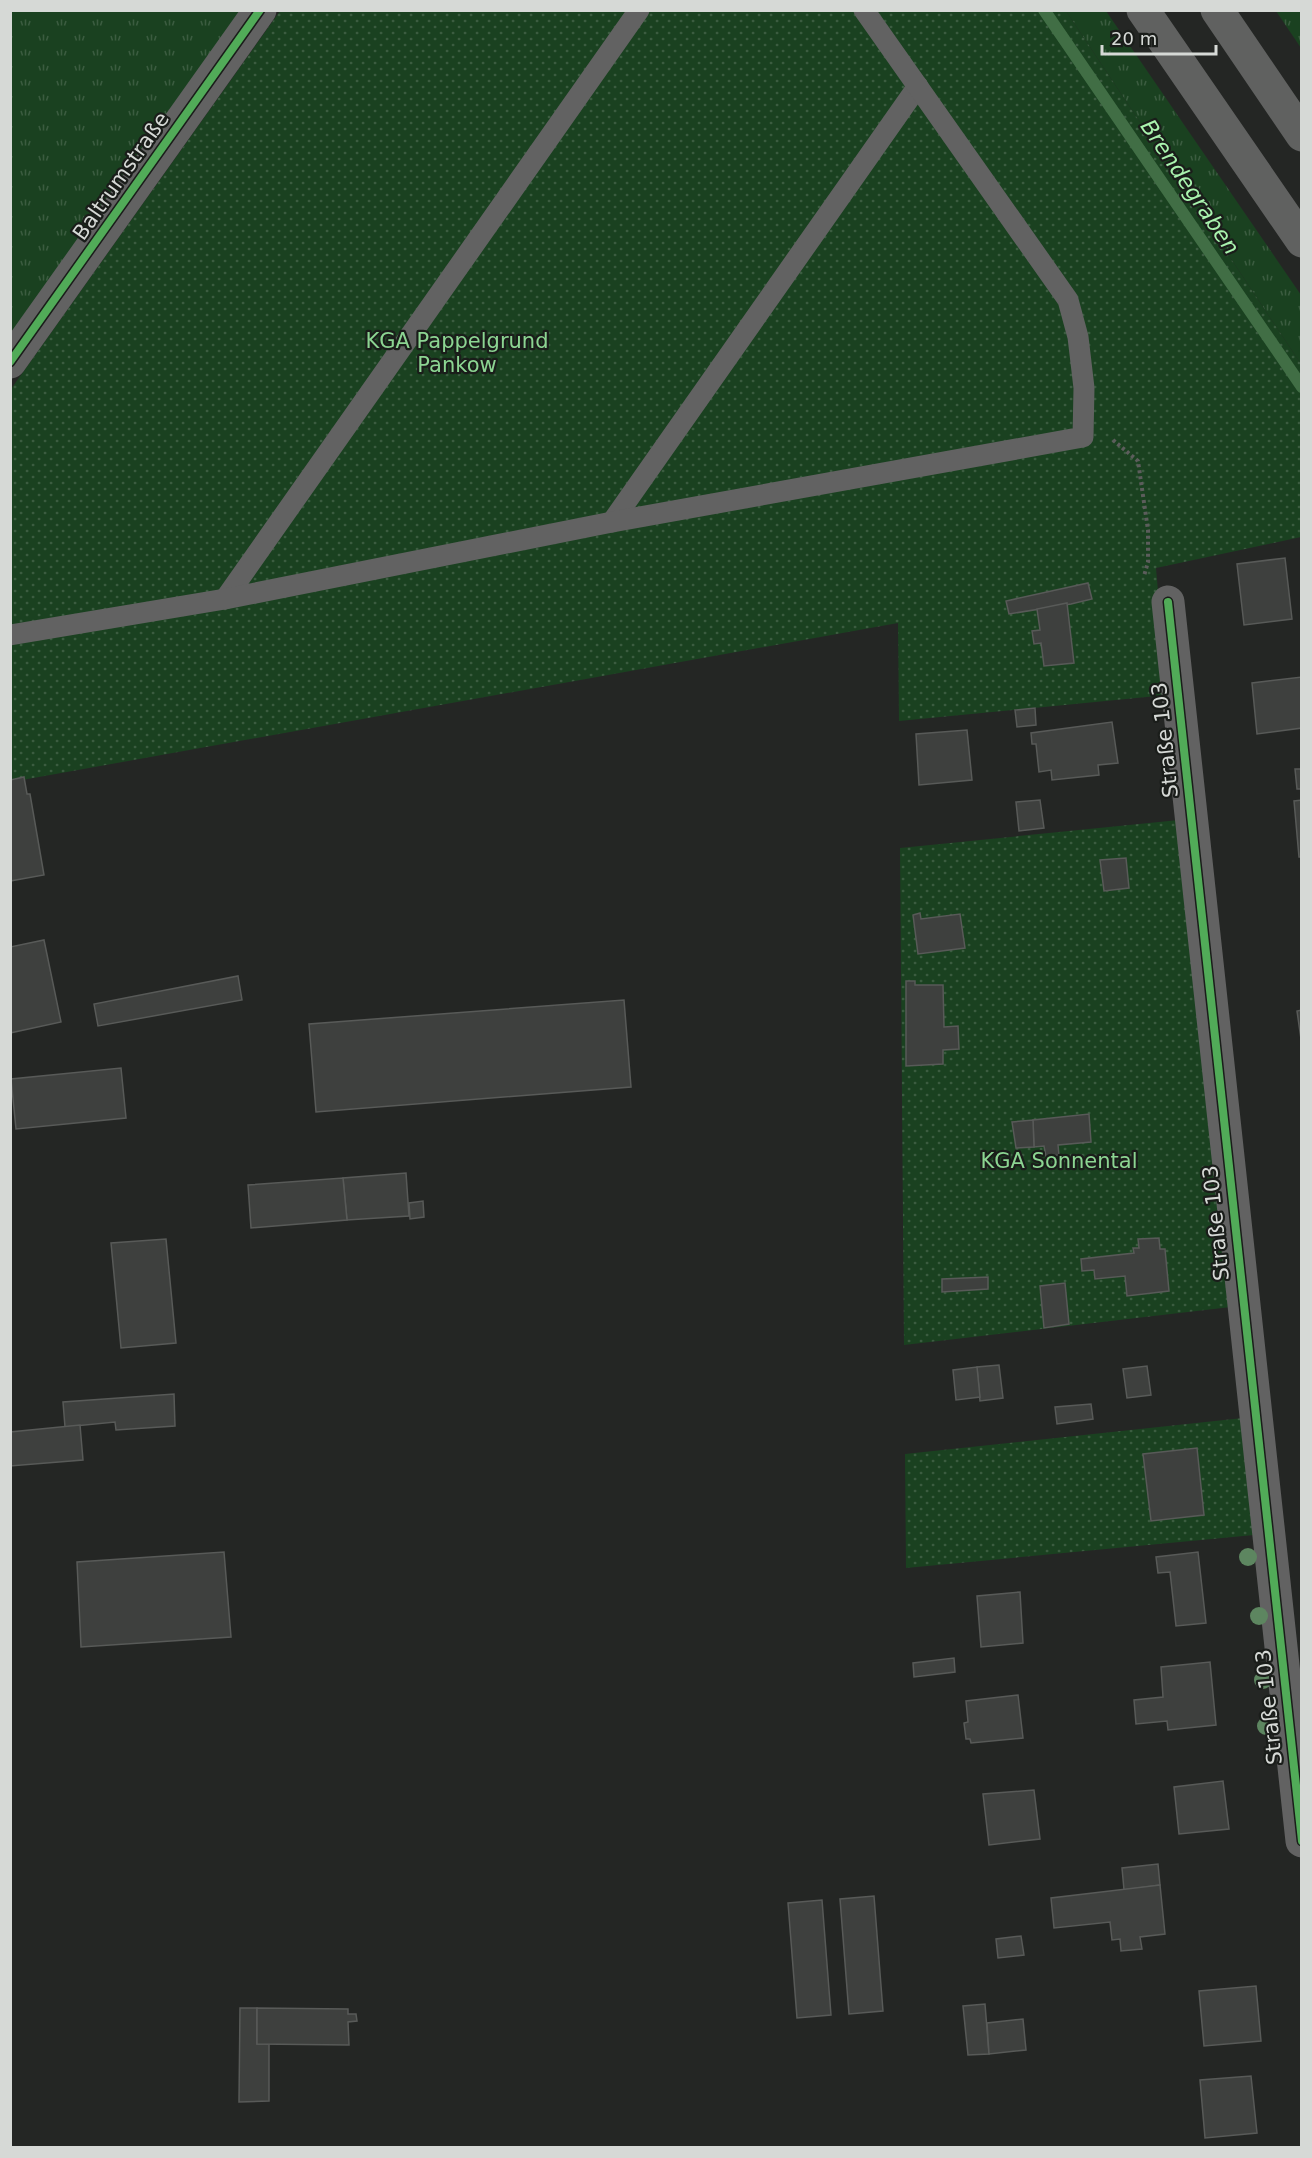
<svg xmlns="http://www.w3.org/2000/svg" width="1312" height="2158" viewBox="0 0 1312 2158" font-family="'DejaVu Sans',sans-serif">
<defs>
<pattern id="grass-tufts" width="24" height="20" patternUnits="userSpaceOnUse" patternTransform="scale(1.5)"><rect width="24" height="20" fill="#1a4120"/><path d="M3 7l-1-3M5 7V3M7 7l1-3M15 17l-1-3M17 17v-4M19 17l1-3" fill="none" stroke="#3b5c40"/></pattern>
<pattern id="garden-dots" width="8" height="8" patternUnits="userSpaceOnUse" patternTransform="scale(1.5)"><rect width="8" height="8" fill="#1a4120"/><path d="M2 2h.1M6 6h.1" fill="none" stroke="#3b5c40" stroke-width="1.8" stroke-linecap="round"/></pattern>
</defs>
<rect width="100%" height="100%" fill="#242624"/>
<!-- grass -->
<g fill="url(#grass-tufts)">
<path d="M11,11H251L11,337Z"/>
<path d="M1066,11H1106L1301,295V364Z"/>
<path d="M1276,11H1301V48Z"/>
</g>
<!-- garden -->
<g fill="url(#garden-dots)">
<path d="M280,11H1066L1301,364V537L1156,568L1167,695L899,721L898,623L11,782V389Z"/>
<path d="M1179,820L1231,1307L904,1345L900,848Z"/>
<path d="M1243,1418L1254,1535L906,1568L905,1454Z"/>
</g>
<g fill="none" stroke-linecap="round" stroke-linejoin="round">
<!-- stream -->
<path stroke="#416e45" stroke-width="12" d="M1044,10L1302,387"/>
</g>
<!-- building -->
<g fill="#3e403e" stroke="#585a58" stroke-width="1.5">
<path d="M1285,558L1292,619L1244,625L1237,564Z"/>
<path d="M1088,583L1092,599L1071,604L1009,614L1006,601Z"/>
<path d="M1067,603L1074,663L1044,666L1041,643L1034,644L1032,631L1040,630L1037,609Z"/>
<path d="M1302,677V728L1257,734L1252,683Z"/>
<path d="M1035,708L1036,725L1017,727L1015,710Z"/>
<path d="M1112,722L1118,763L1098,765L1099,775L1052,780L1051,770L1039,772L1036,744H1032L1031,733Z"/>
<path d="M967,730L972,780L919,785L916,734Z"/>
<path d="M1295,769H1302V789H1297Z"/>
<path d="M24,777L27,794H30L44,875L10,881V780Z"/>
<path d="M1040,800L1044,828L1019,831L1016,802Z"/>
<path d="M1302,800V857H1299L1294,801Z"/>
<path d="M1126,858L1129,888L1104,891L1100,860Z"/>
<path d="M920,913L921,919L960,914L965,948L918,954L913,915Z"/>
<path d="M44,940L61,1022L10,1033V947Z"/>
<path d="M238,976L242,1000L98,1026L94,1004Z"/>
<path d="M906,981H915V985H943L944,1027L958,1026L959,1049L943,1050V1064L906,1066Z"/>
<path d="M624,1000L631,1087L316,1112L309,1024Z"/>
<path d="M1302,1010V1046L1297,1011Z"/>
<path d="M121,1068L126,1118L16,1129L11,1079Z"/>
<path d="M1089,1114L1091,1142L1058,1145L1059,1155L1046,1157L1044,1146L1034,1147L1033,1120Z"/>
<path d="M1033,1120L1034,1147L1016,1148L1012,1122Z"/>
<path d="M406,1173L409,1216L347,1220L343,1178Z"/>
<path d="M343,1178L347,1220L251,1228L248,1185Z"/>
<path d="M423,1201L424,1217L410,1219L409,1203Z"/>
<path d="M1159,1238L1160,1249H1165L1169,1291L1127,1296L1125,1276L1095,1279L1094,1270L1082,1271L1081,1259L1134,1253L1133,1248H1139L1138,1239Z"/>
<path d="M166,1239L176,1343L121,1348L111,1243Z"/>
<path d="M988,1277V1289L942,1292V1279Z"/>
<path d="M1065,1283L1069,1324L1044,1328L1040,1286Z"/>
<path d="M999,1365L1003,1398L980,1401L977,1367Z"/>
<path d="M1147,1366L1151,1395L1127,1398L1123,1369Z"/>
<path d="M977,1367L980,1397L956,1400L953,1370Z"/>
<path d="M174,1394L175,1426L116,1430L115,1422L65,1427L63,1402Z"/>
<path d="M1091,1404L1093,1419L1057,1424L1055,1407Z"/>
<path d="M80,1425L83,1460L10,1466V1432Z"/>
<path d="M1197,1448L1204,1515L1151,1521L1143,1454Z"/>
<path d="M224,1552L231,1637L81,1647L77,1562Z"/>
<path d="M1198,1552L1206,1623L1176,1626L1170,1572L1158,1573L1156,1557Z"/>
<path d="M1020,1592L1023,1643L981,1647L977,1596Z"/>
<path d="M954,1658L955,1672L914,1677L913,1663Z"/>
<path d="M1210,1662L1216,1725L1168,1730L1167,1721L1136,1724L1134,1700L1163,1697L1161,1667Z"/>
<path d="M1018,1695L1023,1738L971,1743L970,1739H966L964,1723L968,1722L966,1701Z"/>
<path d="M1223,1781L1229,1829L1179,1834L1174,1787Z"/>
<path d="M1034,1790L1040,1839L989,1845L983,1794Z"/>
<path d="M1158,1864L1160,1885L1124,1890L1122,1868Z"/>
<path d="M1160,1885L1165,1934L1140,1937L1142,1949L1121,1951L1120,1939L1112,1940L1110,1922L1054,1928L1051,1898Z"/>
<path d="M874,1896L883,2011L849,2014L840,1899Z"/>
<path d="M822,1900L831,2015L797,2018L788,1903Z"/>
<path d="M1021,1936L1024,1955L998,1958L996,1939Z"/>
<path d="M1256,1986L1261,2041L1204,2046L1199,1991Z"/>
<path d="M985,2004L989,2054L968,2055L963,2006Z"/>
<path d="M240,2008H257V2044H269V2101L239,2102Z"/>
<path d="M257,2008L348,2009V2014H356L357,2021L348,2022L349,2045L257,2044Z"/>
<path d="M1023,2019L1026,2050L989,2054L987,2023Z"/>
<path d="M1251,2076L1257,2133L1205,2138L1200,2080Z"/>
</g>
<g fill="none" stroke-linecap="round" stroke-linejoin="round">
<!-- path -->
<path stroke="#5c5d5c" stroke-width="4" stroke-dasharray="3 3" stroke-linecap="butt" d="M1113,440L1138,461L1148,530V562L1144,576"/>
<!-- service -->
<g stroke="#626262" stroke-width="21">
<path d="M612,522L918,86"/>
<path d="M225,599L639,10"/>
<path d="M10,635L225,599L612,522L1083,437L1084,388L1078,337L1068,300L864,10"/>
</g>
<!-- minor -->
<g stroke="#626262" stroke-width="33">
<path d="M10,362L260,10"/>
<path d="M1168,602L1302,1841"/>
</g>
<!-- motorway -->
<g stroke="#606160" stroke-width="33">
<path d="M1143,10L1302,241"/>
<path d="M1217,10L1302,135"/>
</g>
<defs>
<g id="cycleway">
<path d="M10,362L260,10"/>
<path d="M1168,602L1302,1841"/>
</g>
</defs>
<!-- cycleway casing -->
<use href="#cycleway" stroke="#1a1d1a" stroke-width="11"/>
<!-- cycleway -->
<use href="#cycleway" stroke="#51ab58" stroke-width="8"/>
</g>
<!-- trees -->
<g fill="#5d8660">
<circle cx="1248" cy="1557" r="9"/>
<circle cx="1259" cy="1616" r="9"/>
<circle cx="1263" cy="1680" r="9"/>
<circle cx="1266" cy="1726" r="9"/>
</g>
<g text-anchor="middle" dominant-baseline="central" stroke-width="4.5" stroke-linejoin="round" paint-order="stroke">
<!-- street labels -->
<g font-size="21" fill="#d6d9d6" stroke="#1a1d1a">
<text transform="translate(121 176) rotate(-55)">Baltrumstraße</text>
<text transform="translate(1165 740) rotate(-96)">Straße 103</text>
<text transform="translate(1216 1223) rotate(-96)">Straße 103</text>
<text transform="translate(1269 1707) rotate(-96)">Straße 103</text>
</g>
<!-- park labels -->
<g font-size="21" fill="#8cd592" stroke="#1a1d1a">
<text x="457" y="341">KGA Pappelgrund<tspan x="457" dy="24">Pankow</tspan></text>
<text x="1059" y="1161">KGA Sonnental</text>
</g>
<!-- water labels -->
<g font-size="22" font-style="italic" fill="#a9f3ae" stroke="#1a1d1a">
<text transform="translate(1190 187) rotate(56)">Brendegraben</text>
</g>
</g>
<!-- border -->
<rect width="1312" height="2158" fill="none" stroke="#d6d9d6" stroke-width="24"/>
<!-- scale -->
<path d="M1102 45v9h114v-9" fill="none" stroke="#d6d9d6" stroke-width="3"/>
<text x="1111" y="45" font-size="18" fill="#d6d9d6" stroke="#1a1d1a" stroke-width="4.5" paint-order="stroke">20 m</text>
</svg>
